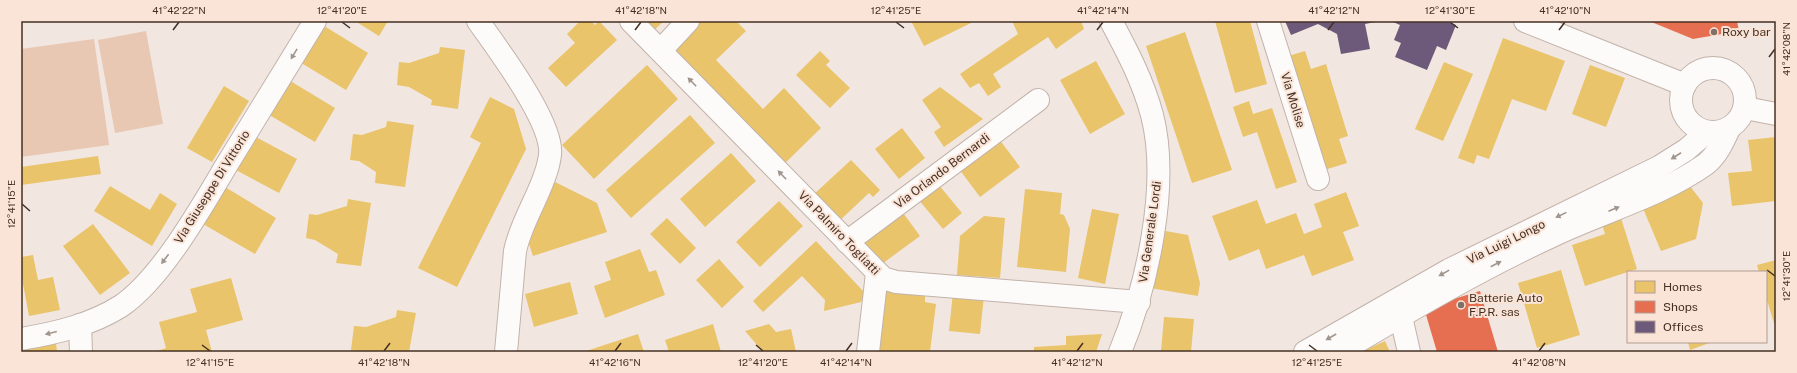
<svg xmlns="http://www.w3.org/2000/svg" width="1797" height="373" viewBox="0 0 1797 373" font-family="'Public Sans',sans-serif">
<rect width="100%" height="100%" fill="#f2e6e0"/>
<!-- green -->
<g fill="#e8c7b3">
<path d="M146,31L163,124L115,133L98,40Z"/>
<path d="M94,39L109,145L21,157V49Z"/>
</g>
<!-- homes -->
<g fill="#e9c46a">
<path d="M355,21H388L379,36Z"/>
<path d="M580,21H591L595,25L599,21L617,40L566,87L548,68L575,43L567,34Z"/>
<path d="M640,21H664L651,33Z"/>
<path d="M697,21H736L746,31L716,60L763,109L784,88L821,128L779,169L666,50Z"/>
<path d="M911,21H970L971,23L924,46Z"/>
<path d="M1012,21H1081L1084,29L1056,49L1048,37L993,74L1001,87L988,96L979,83L970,88L960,74L1018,34Z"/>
<path d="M1215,21H1250L1267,84L1235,93Z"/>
<path d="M321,24L368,53L346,90L298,61Z"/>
<path d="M1185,32L1232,170L1192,183L1146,46Z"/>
<path d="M1503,38L1565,61L1546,111L1512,99L1489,159L1477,155L1474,164L1458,158Z"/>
<path d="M440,47L465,50L458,109L431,105L432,100L409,87L397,85L399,62L409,63L439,53Z"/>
<path d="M820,51L830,61L826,65L850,88L830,108L796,75Z"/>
<path d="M1305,51L1311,69L1326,64L1348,136L1339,139L1347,163L1321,171L1285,57Z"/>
<path d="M1096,61L1125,114L1090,134L1060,80Z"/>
<path d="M1444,62L1473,74L1443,141L1415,129Z"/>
<path d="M647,65L678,99L594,179L562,145Z"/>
<path d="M1590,65L1625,78L1606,127L1572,114Z"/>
<path d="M287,79L335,108L315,142L266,113Z"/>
<path d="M224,86L249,101L212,162L187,148Z"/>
<path d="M940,87L983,119L944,147L934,132L941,127L922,100Z"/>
<path d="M490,97L514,109L526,149L457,287L418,268L481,143L470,137Z"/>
<path d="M1249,101L1253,114L1272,108L1297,182L1276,189L1257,132L1243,137L1233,107Z"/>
<path d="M690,115L715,143L631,218L606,190Z"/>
<path d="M387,121L414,125L405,187L375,183L376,172L359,161L350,160L353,134L362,135L386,127Z"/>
<path d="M902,128L925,158L899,179L875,149Z"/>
<path d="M252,135L297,159L279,193L234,169Z"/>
<path d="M996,135L1020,167L980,197L956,165Z"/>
<path d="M1776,137V201L1732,206L1728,173L1752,171L1748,140Z"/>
<path d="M731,153L756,181L705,227L680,199Z"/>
<path d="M98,156L101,174L21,185V167Z"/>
<path d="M851,160L880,190L873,197L869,193L837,223L812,196Z"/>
<path d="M551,180L597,203L607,232L533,256L525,232Z"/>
<path d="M1686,181L1703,203L1696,239L1661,251L1642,206Z"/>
<path d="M938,184L962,213L943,229L918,199Z"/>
<path d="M110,186L150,210L160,193L177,204L152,246L94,211Z"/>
<path d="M225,187L276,218L255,254L203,224Z"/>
<path d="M1025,189L1062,193L1060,214L1064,215L1070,229L1066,272L1017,267Z"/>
<path d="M1346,192L1359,226L1343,232L1354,260L1312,276L1304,255L1266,269L1259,249L1229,261L1212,216L1257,200L1266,224L1296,213L1304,234L1322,227L1314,204Z"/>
<path d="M348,199L371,203L361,266L336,263L338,254L315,240L306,238L309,214L317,215L347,206Z"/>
<path d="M779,201L803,226L760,267L736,242Z"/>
<path d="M1092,209L1119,214L1105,284L1078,278Z"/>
<path d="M901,210L920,236L875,269L856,244Z"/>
<path d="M984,216L1005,218L1000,278L957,275L960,236Z"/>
<path d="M667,218L696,248L680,264L650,234Z"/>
<path d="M1621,218L1637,269L1585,286L1572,245L1605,234L1602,224Z"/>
<path d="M93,224L130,273L100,295L63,246Z"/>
<path d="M1154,229L1188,235L1200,283L1198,296L1144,287Z"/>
<path d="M816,241L865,293L861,302L824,311L825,300L802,276L763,312L753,301Z"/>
<path d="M640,249L649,272L656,270L665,295L605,318L594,286L611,280L605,262Z"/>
<path d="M33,255L38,280L53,277L60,310L29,316L21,273V257Z"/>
<path d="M719,259L744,287L722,308L696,280Z"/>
<path d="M1776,260V322L1774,323L1766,297V272H1759L1757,265Z"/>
<path d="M1561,270L1580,335L1537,348L1518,283Z"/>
<path d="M231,278L243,320L206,330L212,352H154L166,348L159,322L197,312L190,289Z"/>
<path d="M570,282L578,314L534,327L525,294Z"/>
<path d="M885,290L925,295V302L936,304L930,352H877Z"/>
<path d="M953,292L984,295L980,334L949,331Z"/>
<path d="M397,310L416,313L409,352H364L351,350L354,326L366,327L396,317Z"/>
<path d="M1164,317L1194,319L1191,352L1161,351Z"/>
<path d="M713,324L721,352H669L665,340Z"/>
<path d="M769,324L776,332L791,329L796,352H763L745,331Z"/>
<path d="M638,334L644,352H583Z"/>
<path d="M1102,334L1096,352H1034V347L1066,345V336Z"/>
<path d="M1385,341L1390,352H1361Z"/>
<path d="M1688,342H1712L1690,350Z"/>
<path d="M56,343L57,352H21V348Z"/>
</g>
<!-- shops -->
<g fill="#e76f51">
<path d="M1649,21H1737L1739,31L1693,39Z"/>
<path d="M1480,291L1498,352H1437L1424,308Z"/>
</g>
<!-- offices -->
<g fill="#6d597a">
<path d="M1285,21H1375V22L1365,24L1370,49L1341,54L1337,34L1318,24L1291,35Z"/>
<path d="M1391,21H1446L1456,25L1446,50L1437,46L1427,70L1395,57L1401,43L1394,40L1400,25Z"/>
</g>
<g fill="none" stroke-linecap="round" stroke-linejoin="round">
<defs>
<g id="street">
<path d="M478,21C498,49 547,115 550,148C551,155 549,162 547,169C539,197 521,222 515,251L506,352"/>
<path d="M631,21L883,278L896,282L1139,302"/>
<path d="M1111,21C1127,51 1143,81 1152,115C1170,184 1147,287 1120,352"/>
<path d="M1268,21L1318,179"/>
<path d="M1525,21L1685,85"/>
<path d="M661,50L688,21"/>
<path d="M847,242L1038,100"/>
<path d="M1401,317L1409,352"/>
<path d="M868,352L877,273"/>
</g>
<g id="secondary">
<circle cx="1713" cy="100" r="32"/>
<path d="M1745,108L1776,114"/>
<path d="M80,325L81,352"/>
<path d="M21,339C56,333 91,325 121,306C161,279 201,208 226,166C256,118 285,69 315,21"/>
<path d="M1305,352L1449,270L1659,167L1686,150L1707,132"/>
<path d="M1340,352C1409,311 1479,270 1552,236C1602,212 1661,196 1706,164C1717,155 1723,142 1729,129"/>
</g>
</defs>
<!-- street casing -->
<use href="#street" stroke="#c1b3aa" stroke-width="24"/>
<!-- secondary casing -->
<use href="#secondary" stroke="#c1b3aa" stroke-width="24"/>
<!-- street -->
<use href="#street" stroke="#fdfbfa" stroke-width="22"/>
<!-- secondary -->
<use href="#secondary" stroke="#fdfbfa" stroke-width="22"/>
</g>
<!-- one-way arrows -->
<defs><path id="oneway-solid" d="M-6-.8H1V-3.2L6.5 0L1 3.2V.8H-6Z"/></defs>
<g fill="#a0968e">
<use href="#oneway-solid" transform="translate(294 54) rotate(121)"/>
<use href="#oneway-solid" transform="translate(692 82) rotate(-134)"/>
<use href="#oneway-solid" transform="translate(1676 156) rotate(147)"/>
<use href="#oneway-solid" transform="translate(782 175) rotate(-134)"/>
<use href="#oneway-solid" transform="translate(1614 209) rotate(-23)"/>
<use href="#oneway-solid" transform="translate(1561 215) rotate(154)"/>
<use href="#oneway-solid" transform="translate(165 259) rotate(127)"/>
<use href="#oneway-solid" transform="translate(1496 264) rotate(-28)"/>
<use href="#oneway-solid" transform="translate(1444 273) rotate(151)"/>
<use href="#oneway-solid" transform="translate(51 333) rotate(166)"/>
<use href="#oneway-solid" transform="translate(1331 337) rotate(150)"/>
</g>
<!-- ticks -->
<path fill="none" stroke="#443023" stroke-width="1.5" d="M342,22L350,28M896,22L904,28M1450,22L1458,28M173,30L179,22M635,30L641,22M1097,30L1103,22M1328,30L1334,22M1559,30L1565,22M1769,57L1775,49M22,204L30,211M1767,270L1775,276M202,345L210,351M756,345L763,351M1309,345L1317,351M384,351L390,343M615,351L621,343M846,351L852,343M1077,351L1083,343M1539,351L1545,343"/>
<!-- markers -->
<g fill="#817065" stroke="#fae4d8" stroke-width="1.5">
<circle cx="1714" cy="32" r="4"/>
<circle cx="1461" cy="305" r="4"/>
</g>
<g text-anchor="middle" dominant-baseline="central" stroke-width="4" stroke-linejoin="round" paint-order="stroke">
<!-- poi labels -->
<g font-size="12" fill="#443023" stroke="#fae4d8" text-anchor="start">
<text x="1722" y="32">Roxy bar</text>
<text x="1469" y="298">Batterie Auto<tspan x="1469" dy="14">F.P.R. sas</tspan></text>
</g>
<!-- street labels -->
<g font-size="12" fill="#443023" stroke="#fae4d8">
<text transform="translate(1293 100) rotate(73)">Via Molise</text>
<text transform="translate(942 171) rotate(-37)">Via Orlando Bernardi</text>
<text transform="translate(212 187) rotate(-58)">Via Giuseppe Di Vittorio</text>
<text transform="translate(1150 232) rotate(-82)">Via Generale Lordi</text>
<text transform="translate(839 233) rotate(46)">Via Palmiro Togliatti</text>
<text transform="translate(1506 242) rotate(-26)">Via Luigi Longo</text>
</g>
</g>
<!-- border -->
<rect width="1797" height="373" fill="none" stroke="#fae4d8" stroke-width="44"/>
<!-- legend -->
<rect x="1627" y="271" width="140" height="72" fill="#fae4d8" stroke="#b19c90"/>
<rect x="1635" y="281" width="20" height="12" fill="#e9c46a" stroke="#b19c90"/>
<text x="1663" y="291" font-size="12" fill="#443023">Homes</text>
<rect x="1635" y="301" width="20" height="12" fill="#e76f51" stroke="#b19c90"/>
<text x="1663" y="311" font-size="12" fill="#443023">Shops</text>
<rect x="1635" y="321" width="20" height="12" fill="#6d597a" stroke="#b19c90"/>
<text x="1663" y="331" font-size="12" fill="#443023">Offices</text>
<rect x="22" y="22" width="1753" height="329" fill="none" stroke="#443023" stroke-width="1.5"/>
<g font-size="10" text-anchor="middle" fill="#443023">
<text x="179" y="14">41°42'22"N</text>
<text x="342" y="14">12°41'20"E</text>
<text x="641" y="14">41°42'18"N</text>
<text x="896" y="14">12°41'25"E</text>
<text x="1103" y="14">41°42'14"N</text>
<text x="1334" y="14">41°42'12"N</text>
<text x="1450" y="14">12°41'30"E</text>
<text x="1565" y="14">41°42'10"N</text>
<text transform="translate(1786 49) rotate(-90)" y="4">41°42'08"N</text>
<text transform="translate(11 204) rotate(-90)" y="4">12°41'15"E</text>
<text transform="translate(1786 276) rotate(-90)" y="4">12°41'30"E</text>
<text x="210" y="366">12°41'15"E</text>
<text x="384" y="366">41°42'18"N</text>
<text x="615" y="366">41°42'16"N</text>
<text x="763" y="366">12°41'20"E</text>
<text x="846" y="366">41°42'14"N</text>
<text x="1077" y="366">41°42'12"N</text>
<text x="1317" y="366">12°41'25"E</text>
<text x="1539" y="366">41°42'08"N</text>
</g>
</svg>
